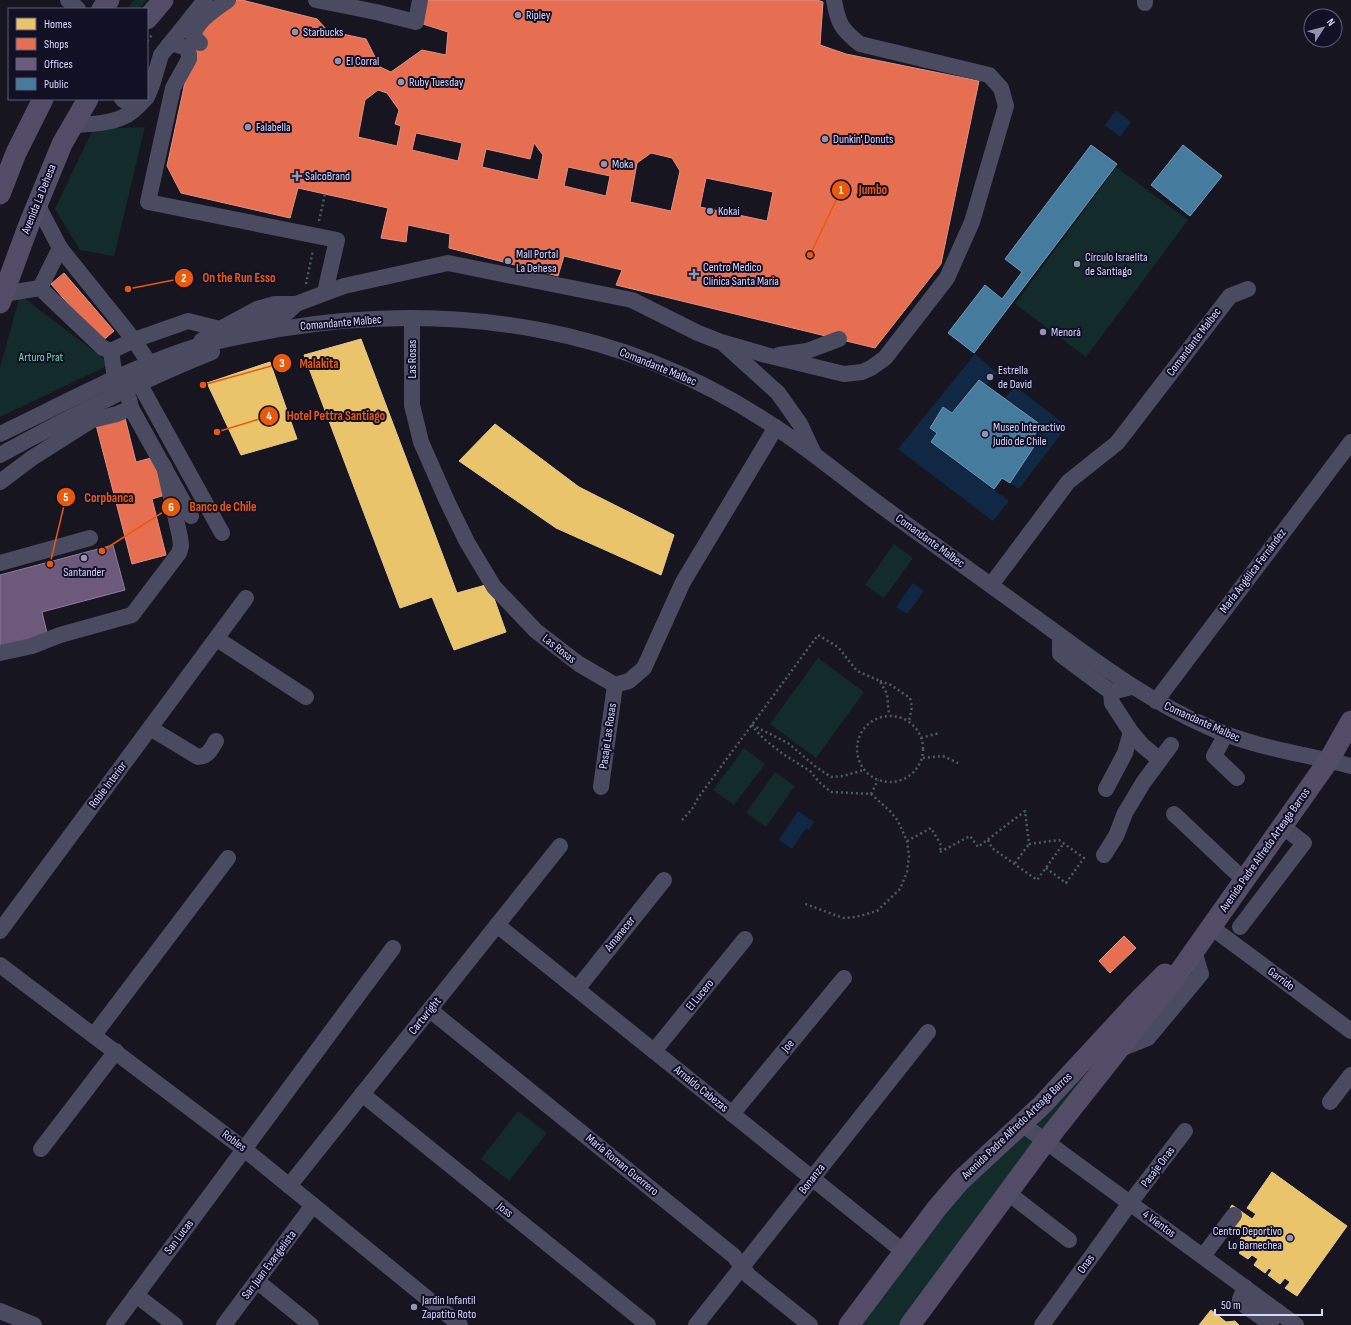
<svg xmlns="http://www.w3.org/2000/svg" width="1351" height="1325" viewBox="0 0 1351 1325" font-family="'Sofia Sans Condensed',sans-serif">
<rect width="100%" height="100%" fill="#161520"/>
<!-- green -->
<g fill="#132b2a">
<path d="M134,0H147L139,9H127Z"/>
<path d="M145,127L114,256L80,250L55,209L93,129Z"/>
<path d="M1116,167L1188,220L1086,357L1015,304Z"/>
<path d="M20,295L111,364L0,417V368Z"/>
<path d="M894,544L913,558L884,598L865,585Z"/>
<path d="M818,658L864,692L816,758L770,724Z"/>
<path d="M744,748L765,764L734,805L713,790Z"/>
<path d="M775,772L795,786L766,827L746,813Z"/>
<path d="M1105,1046L997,1198L900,1325H860L980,1168Z"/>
<path d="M518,1111L547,1133L509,1181L481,1159Z"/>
</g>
<!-- water -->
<g fill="#112844">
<path d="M1116,110L1131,122L1120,137L1105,125Z"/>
<path d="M975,354L997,373L987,385L978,379L952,412L943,407L929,427L937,433L930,442L1009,501L993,521L898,449Z"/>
<path d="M1015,386L1067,426L1019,489L1010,483L1039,439L1035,436L1042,425L1005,398Z"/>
<path d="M913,583L924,591L907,614L896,607Z"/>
<path d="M798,811L814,822L809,830L806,828L792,849L779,840Z"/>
</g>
<!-- homes -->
<g fill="#e9c46a" stroke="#e4c996">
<path d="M361,339L457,593L489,584L506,632L454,650L432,597L400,608L304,355Z"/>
<path d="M270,362L297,439L241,455L207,383Z"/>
<path d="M495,424L579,487L674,535L661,575L556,528L459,461Z"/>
<path d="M1272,1172L1347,1226L1297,1296L1285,1288L1290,1282L1285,1278L1280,1284L1268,1275L1272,1270L1269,1268L1265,1273L1254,1265L1258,1259L1252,1255L1248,1259L1239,1253L1244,1246L1238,1242L1244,1234L1234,1227L1242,1216L1230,1208L1232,1205L1252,1219L1256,1214L1247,1208Z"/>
<path d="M1211,1310L1226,1322L1235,1321L1239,1325H1199Z"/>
</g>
<!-- shops -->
<g fill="#e76f51" stroke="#e28e85" fill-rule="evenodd">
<path d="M222,0H242L317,19L328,31L366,39L380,67L391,72L422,50L446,55L448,32L423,24L426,0H817L823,2L820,45L846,54L979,81L941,264L875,348L616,285L622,270L564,256L558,276L449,248L450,234L408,225L406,242L381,238L388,208L298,188L290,218L181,193L167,166L200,12ZM378,90L387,93L399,110L395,124L401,126L397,146L358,137L365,100ZM416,133L462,143L458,161L412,150ZM534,143L543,155L538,180L482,167L486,149L530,159ZM651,153L672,158L680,171L671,211L630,202L637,163ZM568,167L610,176L606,196L564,186ZM706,178L773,192L767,221L700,207Z"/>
<path d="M64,273L114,331L101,342L51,284Z"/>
<path d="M124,414L136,462L155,457L165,495L152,499L166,555L132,564L95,421Z"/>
<path d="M1124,936L1136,948L1110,973L1099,961Z"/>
</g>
<!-- offices -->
<path fill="#6d597a" stroke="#8d7ea1" d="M113,545L125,590L42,612L48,637L0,649V575Z"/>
<!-- public -->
<g fill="#457b9d" stroke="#7196ba">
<path d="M1091,145L1117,164L974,353L948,333L985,285L1002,299L1022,272L1005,259Z"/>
<path d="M1183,145L1222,176L1190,216L1151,185Z"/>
<path d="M979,380L1041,425L1034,436L1039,439L1010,483L1002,478L994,489L931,442L937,433L930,428L943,407L952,413Z"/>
</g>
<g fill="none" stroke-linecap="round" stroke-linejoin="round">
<!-- path -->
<g stroke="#4c5b66" stroke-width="2.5" stroke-dasharray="2 3" stroke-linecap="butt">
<path d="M147,41L152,35"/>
<path d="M319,221L325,194"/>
<path d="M306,284L313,250"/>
<path d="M880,681L891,685L910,698L912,707L909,721"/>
<circle cx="890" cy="749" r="33"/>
<path d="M751,725L764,739L783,754L810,771L819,782L831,792L871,794L890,811L898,821L907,841L909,856L907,872L900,889L877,911L856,917L843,918L803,903"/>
<path d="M752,725L788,743L816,767L831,777L843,776L864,770"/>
<path d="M921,738L939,733"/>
<path d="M923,758L943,756L958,763"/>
<path d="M871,794L878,780"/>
<path d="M682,820L692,809L698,798L818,635L838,647L857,671L880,681L887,694L889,715"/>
<path d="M988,840L992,848L1037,880L1064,843"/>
<path d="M907,841L931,828L941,845L940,852"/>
<path d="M940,852L970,836L978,847L1025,811L1029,844L1059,840L1084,858L1066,883L1046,868"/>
<path d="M1015,863L1029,844"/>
</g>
<!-- minor -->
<g stroke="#4a4b60" stroke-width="16">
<path d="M68,0L78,9"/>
<path d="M316,0L376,12L416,22L420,0"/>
<path d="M1145,3V0"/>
<path d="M200,43L193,36C197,20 216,9 228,0"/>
<path d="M168,46L175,44L186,48L189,54V59L173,88L148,202L337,240L325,292"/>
<path d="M147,97L152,85L161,55L205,0"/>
<path d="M122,99L125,101L137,99"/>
<path d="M72,125C89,124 108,124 123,117C131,114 139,106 145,99"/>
<path d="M37,204L60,248L134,340L149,363"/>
<path d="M40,288L103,348L111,351L134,340L188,321L220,329"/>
<path d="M40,288L60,248"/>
<path d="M3,294L40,288"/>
<path d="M412,319V405L421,442L447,501L467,542L494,587L536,631L579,664L615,685L629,681L644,668L683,582L776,427"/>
<path d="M237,322C248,323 265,322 276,319C283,317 290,310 296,304"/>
<path d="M201,341L220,329L257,309L275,304H296L344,286L448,263L632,300L698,333L721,342L766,355L844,374L862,372L871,368L885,358L947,278L972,222L1006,106L1001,88L989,75L860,44C842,30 838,24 834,0"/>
<path d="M725,345L778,393L800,424L814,454"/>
<path d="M111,351L115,378"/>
<path d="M779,355L807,351L839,339"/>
<path d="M139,383L222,533"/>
<path d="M129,399L131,408L191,516"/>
<path d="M0,434C61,405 121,372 185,350C216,340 248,335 280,329C455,300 627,327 775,427C809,449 840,475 872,499C926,539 981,578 1036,618C1092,659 1148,702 1213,729C1257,748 1305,754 1351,766"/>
<path d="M0,455C69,417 139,381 212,352"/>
<path d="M0,482L32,458L92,420L117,414L131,408"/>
<path d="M0,563L90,538"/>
<path d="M991,585L1068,482L1117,443L1230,296L1248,289"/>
<path d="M1060,636V654L1111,692"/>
<path d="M217,639L306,697"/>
<path d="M0,653L32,646L60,635L132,615L179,553L181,546L180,537L164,466"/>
<path d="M1132,687L1111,692L1112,703L1131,732L1142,745L1160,760"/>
<path d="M1156,701L1351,442"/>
<path d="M150,728L198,757C208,757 212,748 216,741"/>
<path d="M1226,734L1214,756L1237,778"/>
<path d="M601,787L615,685"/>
<path d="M1106,789L1125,753L1131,732"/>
<path d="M1174,814L1244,880"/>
<path d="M1104,855L1116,836L1125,813L1143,783L1171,745"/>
<path d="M497,925L904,1252"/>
<path d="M1211,927L1351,1031"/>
<path d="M1240,927L1304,843L1282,826"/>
<path d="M0,931L246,598"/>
<path d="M0,965L244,1149L460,1325"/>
<path d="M577,989L664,880"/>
<path d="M430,1010L734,1256L749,1276L810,1325"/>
<path d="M94,1035L228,858"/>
<path d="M1120,1049L1148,1038L1201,974L1194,951"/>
<path d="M654,1051L745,939"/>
<path d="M362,1094L648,1325"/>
<path d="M1330,1102L1351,1075"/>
<path d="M732,1114L844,978"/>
<path d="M1022,1124L1296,1325"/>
<path d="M41,1149L116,1051"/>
<path d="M289,1186L560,846"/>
<path d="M1008,1193L1069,1240"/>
<path d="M1203,1256L1234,1215"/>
<path d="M257,1281L311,1325"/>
<path d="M1245,1287L1240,1299V1302L1268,1322L1272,1320L1277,1311"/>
<path d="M136,1295L175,1325"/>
<path d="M0,1311L34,1325"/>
<path d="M114,1325L393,948"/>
<path d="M224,1325L313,1205"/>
<path d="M696,1325L928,1032"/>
<path d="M1042,1325L1130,1203L1185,1131"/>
</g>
<!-- major -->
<g stroke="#524c66" stroke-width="21">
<path d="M102,9L109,0"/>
<path d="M147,19L163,0"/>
<path d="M0,194L16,153L43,99"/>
<path d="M0,303L28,227L62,144L88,99"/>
<path d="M849,1325L937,1208L961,1180L1042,1105L1140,999L1165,974"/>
<path d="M910,1325L1046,1141L1175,978L1329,760L1351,721"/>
</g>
</g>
<!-- markers -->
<g fill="#9392b0" stroke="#121025" stroke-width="1.5">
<circle cx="518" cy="15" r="4"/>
<circle cx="295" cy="32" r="4"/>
<circle cx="338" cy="61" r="4"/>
<circle cx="401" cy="82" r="4"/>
<circle cx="248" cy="127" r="4"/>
<circle cx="825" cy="139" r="4"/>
<circle cx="604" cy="164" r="4"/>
<path d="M295 170h4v4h4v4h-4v4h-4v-4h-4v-4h4z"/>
<circle cx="710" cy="211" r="4"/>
<circle cx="508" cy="261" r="4"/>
<circle cx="1077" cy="264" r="4"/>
<path d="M692 268h4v4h4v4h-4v4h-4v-4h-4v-4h4z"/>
<circle cx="1043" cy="332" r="4"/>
<circle cx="990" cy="377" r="4"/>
<circle cx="985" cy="434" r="4"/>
<circle cx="84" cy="558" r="4"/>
<circle cx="1290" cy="1238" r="4"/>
<circle cx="414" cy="1307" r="4"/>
</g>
<g text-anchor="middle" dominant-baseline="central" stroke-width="4" stroke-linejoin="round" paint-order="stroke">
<!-- poi labels -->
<g font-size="12" fill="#d7d6fd" stroke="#121025" text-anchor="start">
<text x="526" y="15">Ripley</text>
<text x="303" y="32">Starbucks</text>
<text x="346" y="61">El Corral</text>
<text x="409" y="82">Ruby Tuesday</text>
<text x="256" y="127">Falabella</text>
<text x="833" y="139">Dunkin' Donuts</text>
<text x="612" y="164">Moka</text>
<text x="305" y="176">SalcoBrand</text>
<text x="718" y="211">Kokai</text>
<text x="516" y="254">Mall Portal<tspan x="516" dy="14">La Dehesa</tspan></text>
<text x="1085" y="257">Círculo Israelita<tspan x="1085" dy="14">de Santiago</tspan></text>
<text x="703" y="267">Centro Medico<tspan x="703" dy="14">Clínica Santa Maria</tspan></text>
<text x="1051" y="332">Menorá</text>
<text x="998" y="370">Estrella<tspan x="998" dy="14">de David</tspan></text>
<text x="993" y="427">Museo Interactivo<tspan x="993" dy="14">Judío de Chile</tspan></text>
<text x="84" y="572" text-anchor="middle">Santander</text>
<text x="1282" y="1231" text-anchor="end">Centro Deportivo<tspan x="1282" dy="14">Lo Barnechea</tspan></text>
<text x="422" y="1300">Jardín Infantil<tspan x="422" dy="14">Zapatito Roto</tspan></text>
</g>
<!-- street labels -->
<g font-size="12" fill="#d7d6fd" stroke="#121025">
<text transform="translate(39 199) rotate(-68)">Avenida La Dehesa</text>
<text transform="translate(341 323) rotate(-5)">Comandante Malbec</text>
<text transform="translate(1194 342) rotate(-53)">Comandante Malbec</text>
<text transform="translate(412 359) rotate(-90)">Las Rosas</text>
<text transform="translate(658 367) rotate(22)">Comandante Malbec</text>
<text transform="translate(930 541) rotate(36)">Comandante Malbec</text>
<text transform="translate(1253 571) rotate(-53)">María Angélica Fernández</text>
<text transform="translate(559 649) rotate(38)">Las Rosas</text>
<text transform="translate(1202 722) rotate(24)">Comandante Malbec</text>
<text transform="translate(608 736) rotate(-82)">Pasaje Las Rosas</text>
<text transform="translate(108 785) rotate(-53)">Roble Interior</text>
<text transform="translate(1265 850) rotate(-55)">Avenida Padre Alfredo Arteaga Barros</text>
<text transform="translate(620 934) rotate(-51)">Amanecer</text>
<text transform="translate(1281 979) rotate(37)">Garrido</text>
<text transform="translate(700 995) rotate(-51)">El Lucero</text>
<text transform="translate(425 1016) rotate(-51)">Cartwright</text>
<text transform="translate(788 1046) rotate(-50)">Joe</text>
<text transform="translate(701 1089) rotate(39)">Arnaldo Cabezas</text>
<text transform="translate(1017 1126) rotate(-44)">Avenida Padre Alfredo Arteaga Barros</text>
<text transform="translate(234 1141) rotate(37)">Robles</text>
<text transform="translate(622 1165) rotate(39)">María Roman Guerrero</text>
<text transform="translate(1158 1167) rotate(-53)">Pasaje Onas</text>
<text transform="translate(812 1179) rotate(-52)">Bonanza</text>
<text transform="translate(505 1210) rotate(39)">Joss</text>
<text transform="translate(1159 1224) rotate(36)">4 Vientos</text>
<text transform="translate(179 1237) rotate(-53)">San Lucas</text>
<text transform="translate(1086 1264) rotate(-54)">Onas</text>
<text transform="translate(269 1265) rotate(-53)">San Juan Evangelista</text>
</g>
<!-- park labels -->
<g font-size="12" fill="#65dab4" stroke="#121025">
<text x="41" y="357">Arturo Prat</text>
</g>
</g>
<!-- callouts -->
<path fill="none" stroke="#e8590c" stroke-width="1.5" d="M810 255L841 190M128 289L184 278M203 385L282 363M217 432L269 416M50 564L66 497M102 551L171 507"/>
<g fill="#e8590c" stroke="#121025" stroke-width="1.5">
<circle cx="810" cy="255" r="4"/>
<circle cx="128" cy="289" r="4"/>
<circle cx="203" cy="385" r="4"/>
<circle cx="217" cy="432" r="4"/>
<circle cx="50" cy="564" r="4"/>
<circle cx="102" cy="551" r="4"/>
<circle cx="841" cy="190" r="10"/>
<circle cx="184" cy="278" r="10"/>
<circle cx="282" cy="363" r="10"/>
<circle cx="269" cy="416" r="10"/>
<circle cx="66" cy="497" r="10"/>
<circle cx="171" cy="507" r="10"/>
</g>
<g font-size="12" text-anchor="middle" font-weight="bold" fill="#fff">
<text x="841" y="194">1</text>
<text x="184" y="282">2</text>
<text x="282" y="367">3</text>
<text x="269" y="420">4</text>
<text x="66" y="501">5</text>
<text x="171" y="511">6</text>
</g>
<g font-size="13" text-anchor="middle" font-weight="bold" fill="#e8590c" stroke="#121025" stroke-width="4" stroke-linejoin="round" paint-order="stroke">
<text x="873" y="194">Jumbo</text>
<text x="239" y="282">On the Run Esso</text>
<text x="319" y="368">Malakita</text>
<text x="336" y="420">Hotel Pettra Santiago</text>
<text x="109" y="502">Corpbanca</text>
<text x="223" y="511">Banco de Chile</text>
</g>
<!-- legend -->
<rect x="8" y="8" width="140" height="92" fill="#121025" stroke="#615f7b"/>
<rect x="16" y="18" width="20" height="12" fill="#e9c46a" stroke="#615f7b"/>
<text x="44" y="28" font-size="12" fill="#d7d6fd">Homes</text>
<rect x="16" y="38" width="20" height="12" fill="#e76f51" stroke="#615f7b"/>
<text x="44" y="48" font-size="12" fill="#d7d6fd">Shops</text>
<rect x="16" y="58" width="20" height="12" fill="#6d597a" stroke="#615f7b"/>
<text x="44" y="68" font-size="12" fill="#d7d6fd">Offices</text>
<rect x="16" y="78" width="20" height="12" fill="#457b9d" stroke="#615f7b"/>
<text x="44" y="88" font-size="12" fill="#d7d6fd">Public</text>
<!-- north arrow -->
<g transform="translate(1323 28) rotate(54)"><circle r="19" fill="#121025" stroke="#615f7b"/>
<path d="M0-3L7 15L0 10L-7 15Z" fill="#9392b0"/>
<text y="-6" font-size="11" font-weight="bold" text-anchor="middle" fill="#d7d6fd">N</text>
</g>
<!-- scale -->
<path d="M1215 1309v6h107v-6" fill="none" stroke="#d7d6fd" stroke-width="2"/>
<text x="1221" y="1309" font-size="12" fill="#d7d6fd" stroke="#121025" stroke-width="3" paint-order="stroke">50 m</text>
</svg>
